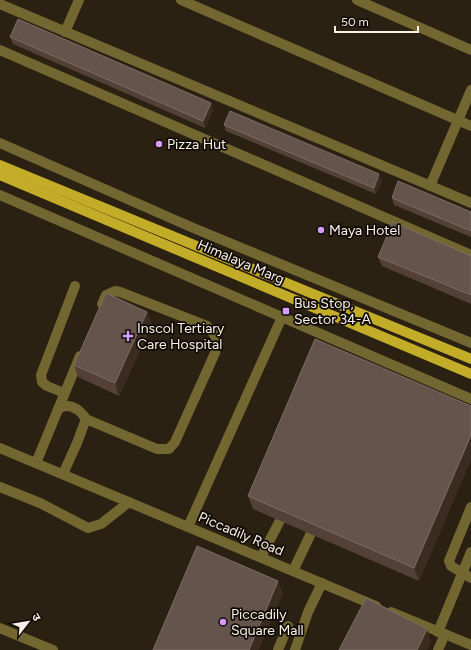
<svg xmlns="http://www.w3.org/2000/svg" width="471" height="650" viewBox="0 0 471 650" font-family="Figtree,'Noto Sans Devanagari',sans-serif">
<rect width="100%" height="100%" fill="#2b2112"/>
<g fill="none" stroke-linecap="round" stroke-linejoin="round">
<!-- minor -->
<g stroke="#726731" stroke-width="10">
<path d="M181,0L471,126"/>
<path d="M357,0L471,50"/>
<path d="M0,4L471,203"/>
<path d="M65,32L79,0"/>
<path d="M0,50L471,255"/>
<path d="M0,143L191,227L471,343"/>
<path d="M430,186L471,90"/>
<path d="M0,195L471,399"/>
<path d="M64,393L47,386L42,382L41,375L75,286"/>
<path d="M58,409C60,408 65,406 67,406C75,406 82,413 86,419L77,443L63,474"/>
<path d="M86,419L157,449H169L175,442L215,353C217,339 217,336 207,326L120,292L115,291L106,295L102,304"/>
<path d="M0,448L376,606"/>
<path d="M36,463L80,356"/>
<path d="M0,487L40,503L88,528L101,524L129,502"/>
<path d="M471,507L449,561L451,566L471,578"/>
<path d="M188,527L282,317"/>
<path d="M261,557L286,509"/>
<path d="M293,571L313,529L314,521"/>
<path d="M391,612L471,645"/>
<path d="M0,628L53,650"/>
<path d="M438,632L471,552"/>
<path d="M278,650L288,626"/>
<path d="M295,650L308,612L322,583"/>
<path d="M438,650L445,634"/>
</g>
<!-- major -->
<g stroke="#c3ac27" stroke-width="10">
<path d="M0,165L471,359"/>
<path d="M0,175L471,374"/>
</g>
</g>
<!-- wall -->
<g fill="#534138">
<path d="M10,37L211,103L213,110L205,128L13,44Z"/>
<path d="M224,125L382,181L376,194L226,131Z"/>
<path d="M392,198L471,212V237L394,205Z"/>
<path d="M471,256V304L382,266L378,257Z"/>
<path d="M147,312L152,325L119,396L78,377L74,365Z"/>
<path d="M471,406V459L419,581L253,509L248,496Z"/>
</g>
<!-- shaded-wall -->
<g fill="#3b2c21">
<path d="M211,103L213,110L205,128L203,121Z"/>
<path d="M379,174L382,181L376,194L374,188Z"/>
<path d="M147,312L152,325L119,396L115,383Z"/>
<path d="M471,435V459L419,581L414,568Z"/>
<path d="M278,581L283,593L259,650H249Z"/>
<path d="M427,629L431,642L427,650H417Z"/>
</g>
<!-- building -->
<g fill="#64544b" stroke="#7c6d64">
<path d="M18,19L211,103L203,121L10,37Z"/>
<path d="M230,111L379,174L374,188L224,125Z"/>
<path d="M398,181L471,212V231L392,198Z"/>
<path d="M393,222L471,256V295L378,257Z"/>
<path d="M106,293L147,312L115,383L74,365Z"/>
<path d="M315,339L471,406V435L414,568L248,496Z"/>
<path d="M197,546L278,581L249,650H153Z"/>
<path d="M366,598L427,629L417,650H339Z"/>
</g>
<!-- markers -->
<g fill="#d59cfb" stroke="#100b06" stroke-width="1.5">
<circle cx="159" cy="144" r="4"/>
<circle cx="321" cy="230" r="4"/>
<rect x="282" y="307" width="8" height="8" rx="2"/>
<path d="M126 330h4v4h4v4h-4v4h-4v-4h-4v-4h4z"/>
<circle cx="223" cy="622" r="4"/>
</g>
<g text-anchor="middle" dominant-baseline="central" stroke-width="3.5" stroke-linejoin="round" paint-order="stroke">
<!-- poi labels -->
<g font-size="14" fill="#f9f1e8" stroke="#100b06" text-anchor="start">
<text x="167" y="144">Pizza Hut</text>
<text x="329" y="230">Maya Hotel</text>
<text x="294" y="303">Bus Stop,<tspan x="294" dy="16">Sector 34-A</tspan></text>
<text x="137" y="328">Inscol Tertiary<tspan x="137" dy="16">Care Hospital</tspan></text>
<text x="231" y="614">Piccadily<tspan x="231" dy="16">Square Mall</tspan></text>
</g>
<!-- street labels -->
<g font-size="14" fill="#f9f1e8" stroke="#100b06">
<text transform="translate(241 262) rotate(23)">Himalaya Marg</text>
<text transform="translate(241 534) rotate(23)">Piccadily Road</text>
</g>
</g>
<!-- north arrow -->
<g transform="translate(28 622) rotate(59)" stroke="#100b06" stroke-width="3" paint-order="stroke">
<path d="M0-3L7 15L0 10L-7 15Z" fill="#f9f1e8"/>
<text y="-6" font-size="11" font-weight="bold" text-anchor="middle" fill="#f9f1e8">उ</text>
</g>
<!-- scale -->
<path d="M335 26v6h83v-6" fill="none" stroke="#f9f1e8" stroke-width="2"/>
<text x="341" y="26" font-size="12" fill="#f9f1e8" stroke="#100b06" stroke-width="3" paint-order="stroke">50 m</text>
</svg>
